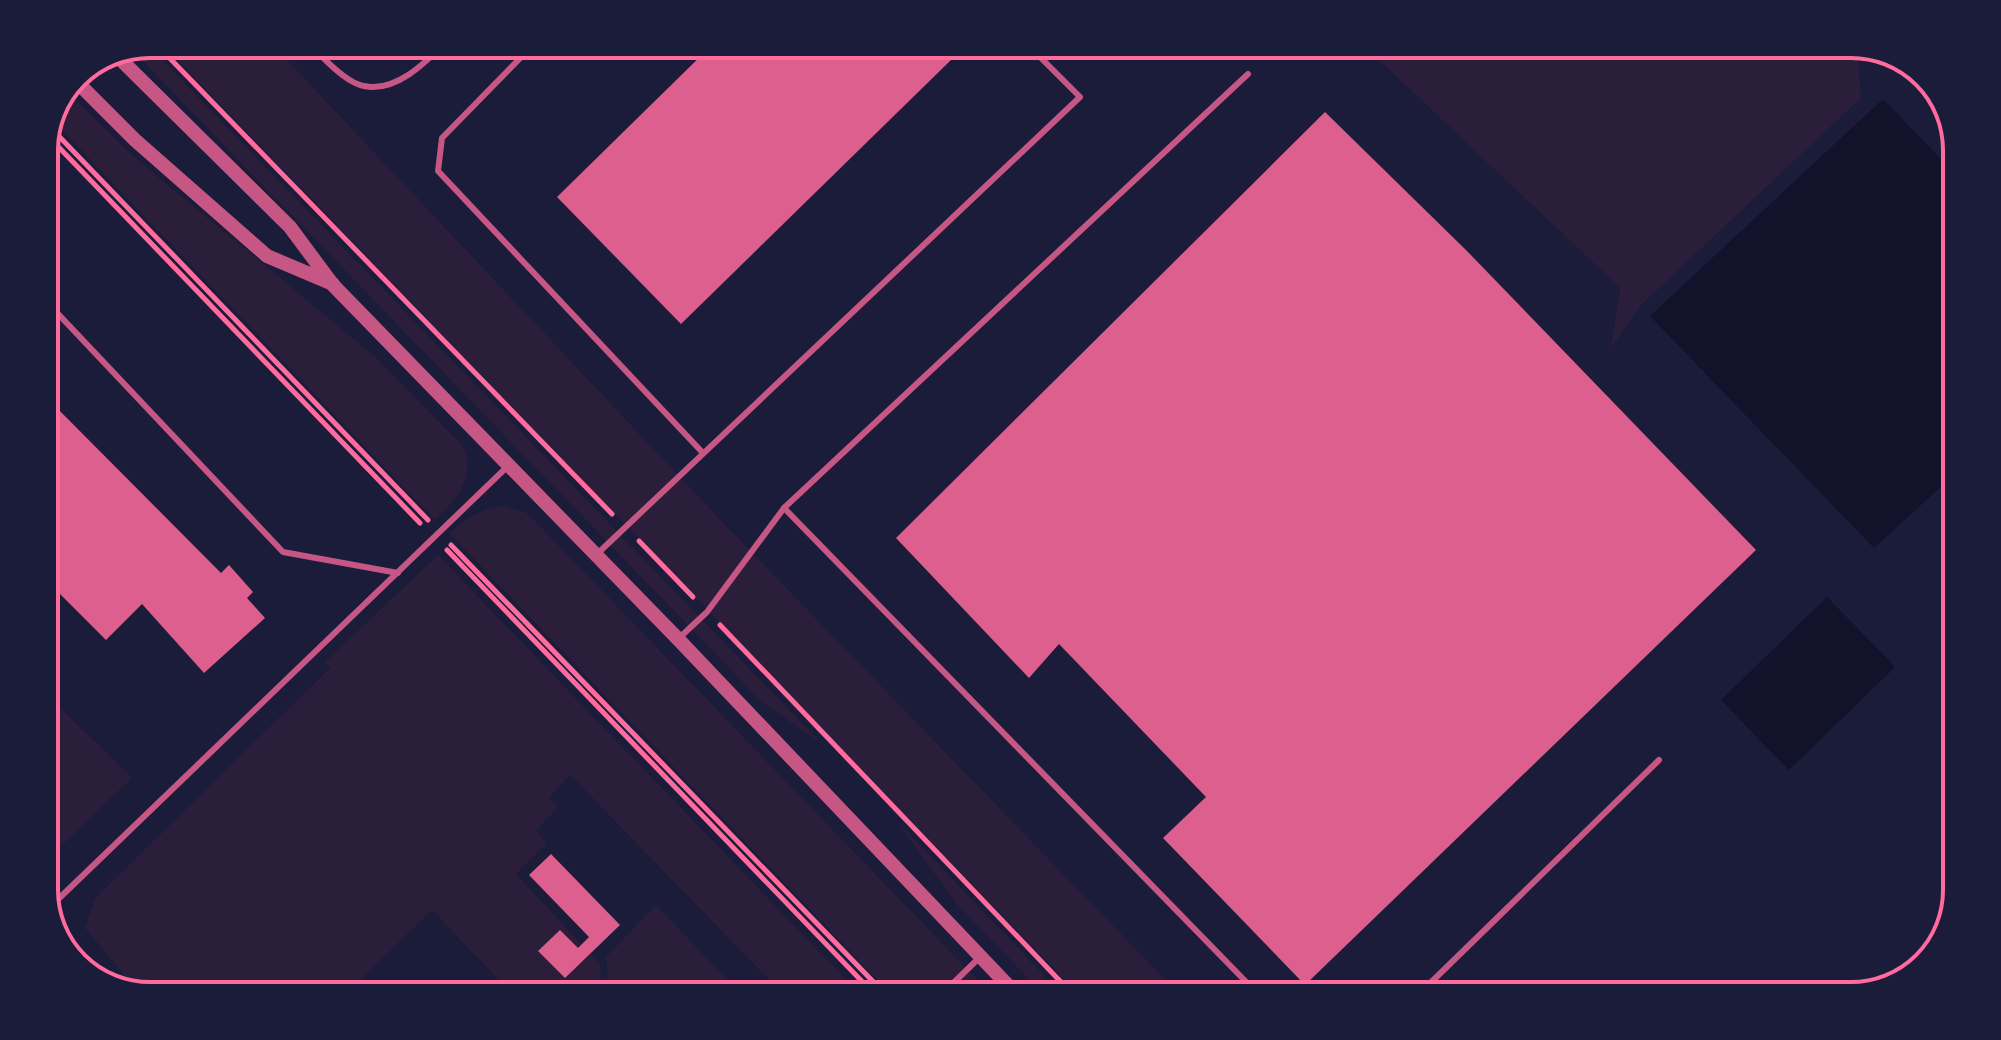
<svg xmlns="http://www.w3.org/2000/svg" width="2001" height="1040" viewBox="0 0 2001 1040" font-family="Montserrat,sans-serif">
<rect width="100%" height="100%" fill="#1b1b3a"/>
<!-- green -->
<g fill="#2a1e3b">
<path d="M162,44H272L712,511L1181,996H1080Z"/>
<path d="M1362,44H1851L1857,46L1861,98L1640,306L1611,348L1620,288Z"/>
<path d="M148,45L822,744L761,701L133,51Z"/>
<path d="M1878,50L1898,55L1939,92L1950,123Z"/>
<path d="M68,92L133,156L373,355L463,446C477,476 457,500 435,520L54,122Z"/>
<path d="M504,506L527,513L534,520L993,996H893L449,533C467,519 481,508 504,506Z"/>
<path d="M438,555L862,996H785L570,775L549,797L558,808L536,830L547,843L516,874L600,964L602,996H514L432,910L344,996H150L140,994L85,928L95,898L330,668L325,662Z"/>
<path d="M44,692L132,778L44,862Z"/>
<path d="M895,819L1043,974L1044,981L1037,988L955,902Z"/>
<path d="M656,905L743,996H609L606,957Z"/>
</g>
<!-- water -->
<g fill="#12122b">
<path d="M1883,99L1957,176V472L1874,548L1650,316Z"/>
<path d="M1827,597L1895,667L1789,770L1721,700Z"/>
</g>
<!-- building -->
<g fill="#dd5f8e">
<path d="M713,44H935L951,60L681,324L557,197Z"/>
<path d="M1325,112L1467,251L1756,550L1305,985L1163,838L1206,797L1059,644L1029,678L896,538Z"/>
<path d="M44,395L221,573L229,565L253,592L247,598L265,618L204,673L142,604L106,640L44,578Z"/>
<path d="M551,854L620,925L565,978L538,951L560,930L578,948L589,937L529,875Z"/>
</g>
<g fill="none" stroke-linecap="round" stroke-linejoin="round">
<!-- path -->
<g stroke="#ff6b9d" stroke-width="5">
<path d="M156,44L612,514"/>
<path d="M51,128L428,520"/>
<path d="M48,136L420,523"/>
<path d="M639,541L693,597"/>
<path d="M451,545L887,996"/>
<path d="M447,550L876,996"/>
<path d="M720,625L1059,980L1042,996"/>
<path d="M1059,980L1074,996"/>
</g>
<!-- service -->
<g stroke="#c65784" stroke-width="6">
<path d="M310,44C322,57 346,83 364,86C395,93 425,63 444,44"/>
<path d="M534,44L442,138L438,171L703,453"/>
<path d="M44,299L283,552L398,573"/>
<path d="M784,508L1248,74"/>
<path d="M596,555L1080,97L1027,44"/>
<path d="M678,639L707,612L784,508L1254,990L1247,996"/>
<path d="M48,909L508,466"/>
<path d="M55,928L107,986"/>
<path d="M940,996L980,957"/>
<path d="M1417,996L1659,760"/>
<path d="M1627,996L1635,988L1655,984L1670,996"/>
</g>
<!-- tertiary -->
<g stroke="#c65784" stroke-width="14">
<path d="M118,57L290,227L333,285L678,639L1018,996"/>
<path d="M74,79L135,140L267,256L333,284"/>
</g>
</g>
<!-- crop -->
<path d="M0 0H2001V1040H0ZM150 58H1851A92 92 0 0 1 1943 150V890A92 92 0 0 1 1851 982H150A92 92 0 0 1 58 890V150A92 92 0 0 1 150 58Z" fill="#1b1b3a" fill-rule="evenodd"/>
<path fill="none" stroke="#ff6b9d" stroke-width="4" d="M150 58H1851A92 92 0 0 1 1943 150V890A92 92 0 0 1 1851 982H150A92 92 0 0 1 58 890V150A92 92 0 0 1 150 58Z"/>
</svg>
